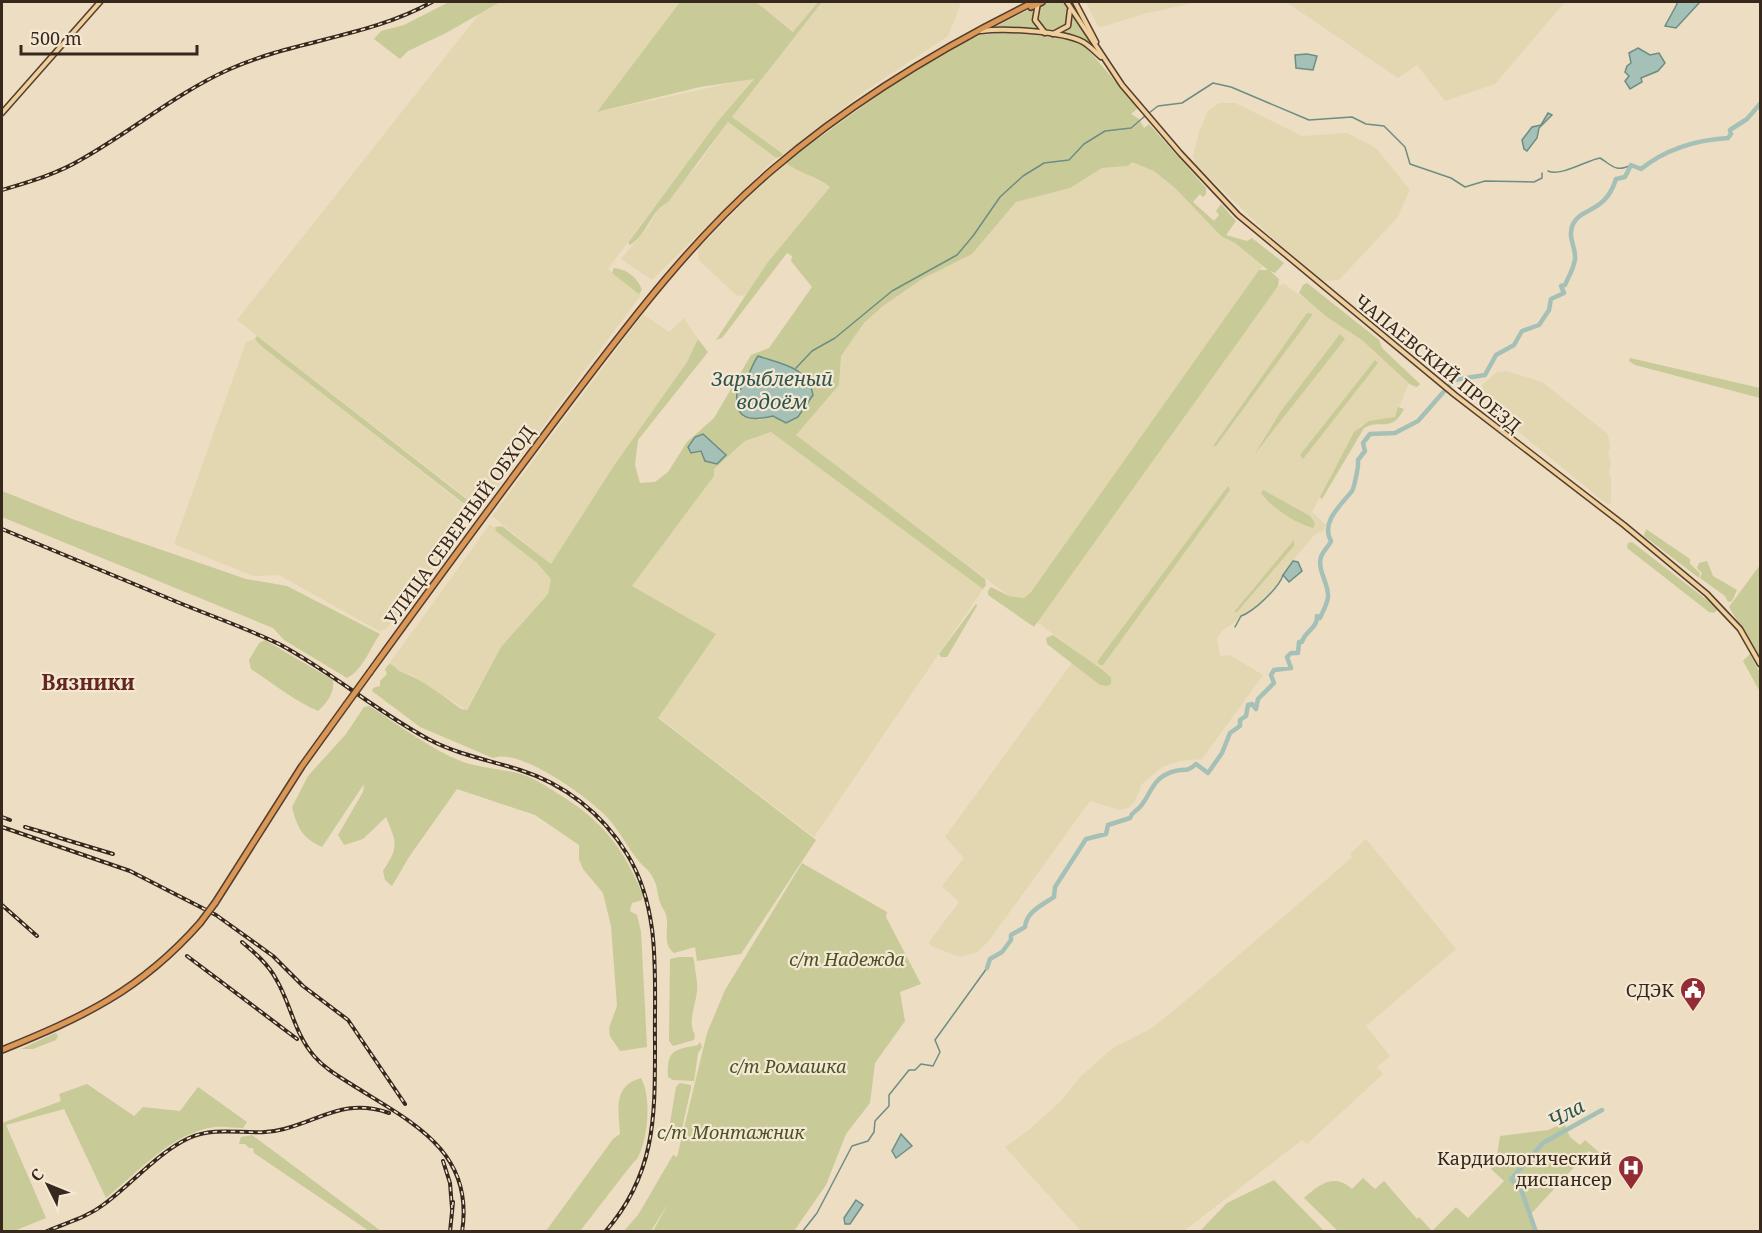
<svg xmlns="http://www.w3.org/2000/svg" width="1762" height="1233" viewBox="0 0 1762 1233" font-family="'Noto Serif',serif">
<rect width="100%" height="100%" fill="#edddc3"/>
<!-- farmland -->
<g fill="#e2d7b1">
<path d="M500,2H680L598,112L754,78L718,121L608,269L641,295L481,509L237,320L480,13Z"/>
<path d="M756,2H818L794,32Z"/>
<path d="M822,2H959L960,6L948,36L865,91L782,156V152L732,117Z"/>
<path d="M1086,2H1198L1143,14L1102,27L1098,26Z"/>
<path d="M1286,2H1565L1495,84L1445,101L1417,65L1398,78Z"/>
<path d="M1219,103H1235L1302,136L1347,133L1376,148L1410,190L1397,218L1339,280L1323,281L1266,232L1197,166L1193,156L1199,132L1208,111Z"/>
<path d="M728,122L776,158L652,280L621,259L648,227L661,205L697,166Z"/>
<path d="M1132,161L1154,171L1175,188L1221,236L1235,243L1263,266L1031,592L1024,598L1009,596L795,435L839,385L841,356L864,323L883,306L922,279L972,254L1016,202L1070,188L1102,168L1128,166Z"/>
<path d="M786,163L830,187L768,262L746,295L737,296L699,260L698,249L759,187Z"/>
<path d="M1284,284L1362,340L1409,383L1395,417L1361,425L1349,441L1312,512L1326,525L1324,530L1314,535L1283,573L1278,584L1250,611L1222,631L1217,639L1220,656L1230,655L1263,675L1202,759L1179,761L1162,767L1142,784L1135,801L1128,808L1119,810L1090,801L988,942L977,952L960,957L931,946L929,942L959,902L942,886L964,858L945,837L1079,653L1037,622L1278,286Z"/>
<path d="M643,314L669,332L684,318L698,339L687,362L613,467L551,564L492,516Z"/>
<path d="M255,339L261,346L473,512L386,629L379,631L279,575L253,576L174,544L246,342Z"/>
<path d="M1507,371L1542,382L1608,434L1610,447L1608,453L1611,462L1609,472L1611,479V503L1608,504L1599,498L1498,415L1483,392L1482,385L1497,372Z"/>
<path d="M771,432L983,589L814,837L658,717L716,634L632,586L714,476V469L745,441Z"/>
<path d="M490,524L537,563L551,579L548,594L501,647L466,710L412,675L400,672L389,664Z"/>
<path d="M1366,839L1456,949L1366,1026L1390,1056L1377,1067L1383,1074L1307,1144L1302,1140L1184,1231H1081L1005,1147L1030,1129L1062,1100L1080,1077L1113,1048L1152,1028L1190,997L1325,881L1352,857L1350,854Z"/>
</g>
<!-- green -->
<g fill="#c8ca98" fill-rule="evenodd">
<path d="M449,2H500L446,33L408,51L400,59L374,39L381,31L404,25Z"/>
<path d="M680,2H756L793,32L818,2H822L732,117L782,153V156L776,158L728,122L668,202C651,210 647,235 630,245L628,243L718,121L754,79L700,87L597,112Z"/>
<path d="M1046,2H1064L1069,13L1067,25L1056,33L1043,30L1037,21V10Z"/>
<path d="M1034,7L1033,19L1039,32L993,28Z"/>
<path d="M1072,13L1099,54L1090,45L1059,35L1071,23Z"/>
<path d="M1011,32L1073,40L1085,46L1138,108L1131,114L1139,119L1144,128L1149,124L1206,188V194L1203,197L1200,194L1193,202L1214,221L1219,215L1216,211L1221,204L1236,221L1226,235L1247,241L1252,238L1284,263L1275,273L1270,271L1279,279L1278,286L1034,627L988,595V591L991,587L1009,596L1024,598L1031,592L1259,270H1268L1235,243L1221,236L1175,188L1154,171L1132,162L1128,166L1102,168L1070,188L1016,202L972,254L922,279L883,306L864,323L841,356L839,385L796,435L985,579L986,585L983,589L771,432L745,441L714,469V476L632,586L716,634L658,718L816,840L741,954L697,961L695,947L674,953C661,943 670,928 666,915C665,910 661,907 660,902C657,895 658,887 654,880C650,870 643,867 637,859C626,845 618,828 605,815C586,796 519,747 493,758L420,727L372,691L373,688L380,686V681L387,674L385,669L389,664C395,665 396,670 401,672C422,679 442,695 461,709L467,710L501,647L548,594L551,579L537,563L496,531L495,527L502,526L551,564L613,467L687,362L698,339L708,352L638,440L635,465L640,483L655,482L668,472L687,442L714,418L751,355L769,348L812,287L791,261L792,256L787,253L722,338L716,340L768,262L830,187C816,176 801,174 786,163L787,161L902,78L963,43L980,35ZM745,386L773,416L759,420L737,393Z"/>
<path d="M614,268C627,269 638,278 642,290L639,294L612,273Z"/>
<path d="M1307,283L1379,340L1382,348L1420,384L1417,387L1411,385L1362,340L1327,317L1299,293L1303,285Z"/>
<path d="M1307,313L1313,314L1216,446H1213Z"/>
<path d="M1340,334L1345,339L1254,455L1281,411Z"/>
<path d="M257,336L469,501L470,505L463,503L261,346L255,339Z"/>
<path d="M1630,358L1760,388V398L1635,365L1629,361Z"/>
<path d="M1375,360L1378,363L1303,459L1300,455Z"/>
<path d="M1398,407L1404,409C1391,434 1381,418 1364,428L1322,499L1320,497L1354,432L1369,421L1395,417Z"/>
<path d="M1228,486L1230,490L1103,665H1100L1097,662Z"/>
<path d="M1263,490L1310,516L1315,523L1313,528C1295,523 1272,508 1261,493Z"/>
<path d="M2,491L75,520L246,579L287,586L380,634C370,648 363,670 347,678L284,640L273,628L2,517Z"/>
<path d="M1646,529L1690,559V564L1700,573L1699,578L1644,536Z"/>
<path d="M1294,540V546L1237,612H1234Z"/>
<path d="M1632,542L1716,607L1717,610L1714,613L1709,612L1627,548L1628,543Z"/>
<path d="M1707,561L1713,576L1737,590L1732,601L1728,602L1725,596L1700,578L1702,573L1697,568L1699,563Z"/>
<path d="M1760,565V658L1729,607Z"/>
<path d="M976,604L977,606L947,657H941L939,654Z"/>
<path d="M1053,635L1104,671L1111,678V684L1107,686L1100,685L1047,644L1046,638Z"/>
<path d="M265,640L333,680C335,692 327,703 318,711C293,700 274,684 251,669L249,660L259,643Z"/>
<path d="M1750,654L1760,673V692L1743,661Z"/>
<path d="M369,706C399,725 430,749 463,762C482,768 502,769 521,774C534,778 546,786 557,793C603,821 622,846 643,895L642,900L632,903L630,911L637,915L641,932L647,1047L620,1051L610,1036L609,1028L617,1006L611,926L603,893L583,869L579,859V845L535,815L457,789L409,857L392,886L385,880L383,871C399,847 397,843 386,817L363,839L344,845L338,835L363,792L364,784L322,847C302,838 297,827 292,807L308,776L346,734L364,707Z"/>
<path d="M802,863L887,912L886,917L921,984L900,992L905,1021L875,1063L870,1103L846,1134L826,1185L794,1231H653L669,1202L651,1231H624L638,1215L673,1155L677,1157L707,1033L725,990Z"/>
<path d="M679,957H693L694,961C695,971 698,982 697,991C696,1004 687,1023 695,1035L694,1040L673,1046L669,1041L670,959Z"/>
<path d="M55,1033L58,1035L56,1040L33,1049H21Z"/>
<path d="M700,1042L702,1047L698,1053L694,1081L673,1080L668,1077C667,1050 673,1050 698,1045Z"/>
<path d="M641,1078C652,1098 648,1141 637,1159C633,1161 589,1221 580,1231H546L613,1139L620,1134C619,1110 612,1086 641,1078Z"/>
<path d="M680,1083L691,1085V1088L682,1129L678,1130L670,1123L676,1087Z"/>
<path d="M87,1084L134,1116L143,1107L180,1111L198,1087L247,1122L243,1128C234,1128 224,1126 215,1127C173,1132 138,1172 106,1198L64,1109L6,1125L46,1218L14,1231H2V1123L61,1101L59,1094Z"/>
<path d="M1564,1123L1570,1137L1580,1145L1585,1140L1603,1156L1601,1159L1589,1151L1530,1215L1534,1231H1338L1304,1198C1320,1184 1334,1173 1352,1189L1363,1178L1375,1189L1384,1181L1417,1219L1419,1217L1432,1231L1456,1207L1468,1218L1504,1181L1491,1169L1496,1163L1500,1136L1548,1130Z"/>
<path d="M252,1135L381,1231H369L254,1153L253,1148H249L245,1144H239L241,1137Z"/>
<path d="M1274,1180L1324,1231H1200L1227,1203Z"/>
</g>
<!-- water -->
<g fill="#a5c0b6" stroke="#6c8e83" stroke-width="1.5">
<path d="M1676,2H1700L1676,28L1665,26L1677,4Z"/>
<path d="M1638,48L1650,55L1659,53L1665,63L1658,71L1641,78L1642,82L1630,89L1625,81L1629,76L1625,72L1627,66L1631,63L1629,53Z"/>
<path d="M1307,54L1317,56L1313,70L1296,68L1295,55Z"/>
<path d="M1548,113L1552,115L1539,128L1537,138L1527,151L1524,149L1522,140L1532,127L1541,125Z"/>
<path d="M758,356C781,364 809,367 813,395L798,417L786,423L773,416C752,421 734,421 737,393C748,383 749,369 758,356Z"/>
<path d="M703,434L726,455L717,464L705,461L701,451L691,453L688,447L695,437Z"/>
<path d="M1293,561L1298,562L1302,571L1289,582L1283,575Z"/>
<path d="M901,1134L912,1146L896,1158L892,1151Z"/>
<path d="M856,1200L863,1205L850,1224H845L844,1218Z"/>
</g>
<g fill="none" stroke-linecap="round" stroke-linejoin="round">
<!-- stream -->
<g stroke="#6c8e83" stroke-width="1.5">
<path d="M1149,113L1158,106L1182,103L1213,83L1231,87L1309,120L1352,117L1366,124L1384,126L1405,147L1410,164L1451,178L1465,187L1485,181L1534,182L1542,178V173"/>
<path d="M1548,171C1561,177 1587,160 1600,158C1612,165 1615,173 1631,165"/>
<path d="M796,368L812,351L835,338L892,291L957,255L973,236L1000,197L1023,176L1044,163L1069,160L1084,144L1105,131L1131,128L1145,116"/>
<path d="M1235,627L1241,616C1253,612 1279,588 1283,575"/>
<path d="M802,1232L817,1213L852,1146L868,1141L874,1132L875,1121L889,1106V1095L909,1070H915L921,1064L933,1066L940,1052L935,1040L987,968"/>
</g>
<!-- river -->
<g stroke="#a5c0b6" stroke-width="4.5">
<path d="M987,968L990,959L1002,952L1011,940V935L1025,927C1026,912 1042,905 1054,897L1055,887L1086,839L1106,834L1108,825L1130,818C1132,812 1135,812 1139,808C1151,796 1151,777 1175,771C1184,769 1188,772 1196,764L1208,773L1222,753L1230,733L1240,726V720L1246,716L1248,705L1252,704L1256,709L1258,699L1274,683L1271,675L1274,670L1291,668L1287,657L1291,653H1298L1299,642H1302C1304,632 1318,628 1317,616L1320,618C1322,613 1327,605 1328,597C1329,583 1317,571 1321,557C1323,551 1329,546 1331,541C1320,522 1342,504 1352,491C1354,488 1359,466 1358,460L1365,451L1363,443L1370,434L1395,433L1418,421L1454,380L1485,375L1496,355L1514,345L1522,331L1539,325L1549,310L1551,299L1564,293L1561,286L1565,285C1568,277 1574,269 1575,259C1576,246 1567,238 1573,224C1581,207 1605,214 1616,179L1625,177L1631,165L1641,169C1666,149 1696,140 1728,138L1731,134L1730,130L1747,119L1760,104"/>
<path d="M1536,1232L1522,1192L1511,1179L1543,1143L1602,1110"/>
</g>
<defs>
<g id="major">
<path d="M1067,2L1122,85L1180,153L1238,215L1455,395L1624,525L1707,594L1740,629L1760,664"/>
<path d="M1075,2L1096,42"/>
<path d="M1038,3L1035,20L1045,33"/>
<path d="M981,31C1005,28 1062,31 1083,42C1090,46 1095,52 1101,57"/>
<path d="M1053,34L1068,26L1070,10"/>
<path d="M2,113L100,2"/>
</g>
<g id="highway">
<path d="M1031,7L1042,2"/>
<path d="M370,672C436,581 502,491 570,401C632,319 694,237 772,170C852,101 940,48 1034,2"/>
<path d="M215,903L302,766L346,705"/>
<path d="M2,1050C83,1017 140,991 200,923"/>
</g>
</defs>
<!-- major casing -->
<use href="#major" stroke="#543e2f" stroke-width="7"/>
<!-- highway casing -->
<use href="#highway" stroke="#543e2f" stroke-width="8"/>
<!-- major -->
<use href="#major" stroke="#efcf9c" stroke-width="4"/>
<!-- highway -->
<use href="#highway" stroke="#da9756" stroke-width="5"/>
<defs>
<g id="rail">
<path d="M2,190C29,182 57,174 82,159C132,131 178,92 230,69C295,40 369,37 432,2"/>
<path d="M2,529C62,554 122,579 182,604C214,617 248,629 279,644C332,672 377,712 430,740C459,755 489,760 520,770C564,784 602,813 627,854C662,911 654,979 655,1044C655,1116 656,1174 605,1232"/>
<path d="M2,817L10,820"/>
<path d="M2,827L130,871L216,915L273,956L303,986L348,1020L405,1104"/>
<path d="M25,827L56,836"/>
<path d="M50,835L113,854"/>
<path d="M2,905L37,936"/>
<path d="M242,942C255,953 268,964 276,979C291,1004 294,1033 314,1056C325,1069 340,1077 354,1086C411,1122 475,1151 462,1232"/>
<path d="M187,956L297,1039"/>
<path d="M443,1161L450,1183L452,1208"/>
<path d="M45,1232C65,1223 86,1218 103,1205C132,1184 157,1153 189,1138C221,1124 252,1138 284,1129C323,1119 345,1098 389,1113"/>
<path d="M450,1232L453,1202"/>
</g>
</defs>
<!-- rail casing -->
<use href="#rail" stroke="#37281e" stroke-width="4"/>
<!-- rail -->
<use href="#rail" stroke="#f4e8d3" stroke-width="1.5" stroke-dasharray="4.5" stroke-linecap="butt"/>
<defs>
<g id="highway-bridge">
<path d="M346,705L370,672"/>
<path d="M200,923L215,903"/>
</g>
</defs>
<!-- highway-bridge casing -->
<use href="#highway-bridge" stroke="#543e2f" stroke-width="8" stroke-linecap="butt"/>
<!-- highway-bridge -->
<use href="#highway-bridge" stroke="#da9756" stroke-width="5"/>
</g>
<!-- icons -->
<defs>
<symbol id="civic-pin" viewBox="-11 -11 22 30"><path d="M0 17L-7.5 6A9.5 9.5 0 1 1 7.5 6Z" fill="#942c34" stroke="#f4e8d3"/><path d="M-.6-6.5H3V-4.5H.6V-3L4-1V1h2V6H-6V1h2V-1L-.6-3ZM-1.2 2.5V6h2.4V2.5Z" fill="#fff"/></symbol>
<symbol id="hospital-pin" viewBox="-11 -11 22 30"><path d="M0 17L-7.5 6A9.5 9.5 0 1 1 7.5 6Z" fill="#942c34" stroke="#f4e8d3"/><path d="M-5-5h3v3.5h4V-5h3V5h-3V1.5h-4V5h-3Z" fill="#fff"/></symbol>
</defs>
<g fill-rule="evenodd">
<use href="#civic-pin" x="1678" y="975" width="30" height="40"/>
<use href="#hospital-pin" x="1616" y="1153" width="30" height="40"/>
</g>
<g text-anchor="middle" dominant-baseline="central" stroke-width="4.5" stroke-linejoin="round" paint-order="stroke">
<!-- street labels -->
<g font-size="18" fill="#37281e" stroke="#f4e8d3">
<text transform="translate(1438 363) rotate(39)">ЧАПАЕВСКИЙ ПРОЕЗД</text>
<text transform="translate(459 525) rotate(-54)">УЛИЦА СЕВЕРНЫЙ ОБХОД</text>
</g>
<!-- park labels -->
<g font-size="18" font-style="italic" fill="#4a5325" stroke="#f4e8d3">
<text x="847" y="959">с/т Надежда</text>
<text x="788" y="1066">с/т Ромашка</text>
<text x="731" y="1132">с/т Монтажник</text>
</g>
<!-- poi labels -->
<g font-size="18" fill="#37281e" stroke="#f4e8d3" text-anchor="end">
<text x="1674" y="990">СДЭК</text>
<text x="1612" y="1158">Кардиологический<tspan x="1612" dy="21">диспансер</tspan></text>
</g>
<!-- water labels -->
<g font-size="20" font-style="italic" fill="#2e5651" stroke="#f4e8d3">
<text x="772" y="378">Зарыбленый<tspan x="772" dy="23">водоём</tspan></text>
<text transform="translate(1566 1113) rotate(-29)">Чла</text>
</g>
<!-- quarter labels -->
<g font-size="21" font-weight="bold" fill="#62281f" stroke="#f4e8d3">
<text x="88" y="682">Вязники</text>
</g>
</g>
<!-- border -->
<rect width="1762" height="1233" fill="none" stroke="#37281e" stroke-width="6"/>
<!-- north arrow -->
<g transform="translate(48 1185) rotate(313)" stroke="#f4e8d3" stroke-width="4.5" paint-order="stroke">
<path d="M0-4.5L10 22L0 15L-10 22Z" fill="#37281e"/>
<text y="-9" font-size="16" font-weight="bold" text-anchor="middle" fill="#37281e">С</text>
</g>
<!-- scale -->
<path d="M21 45v9h176v-9" fill="none" stroke="#37281e" stroke-width="3"/>
<text x="30" y="45" font-size="18" fill="#37281e" stroke="#f4e8d3" stroke-width="4.5" paint-order="stroke">500 m</text>
</svg>
